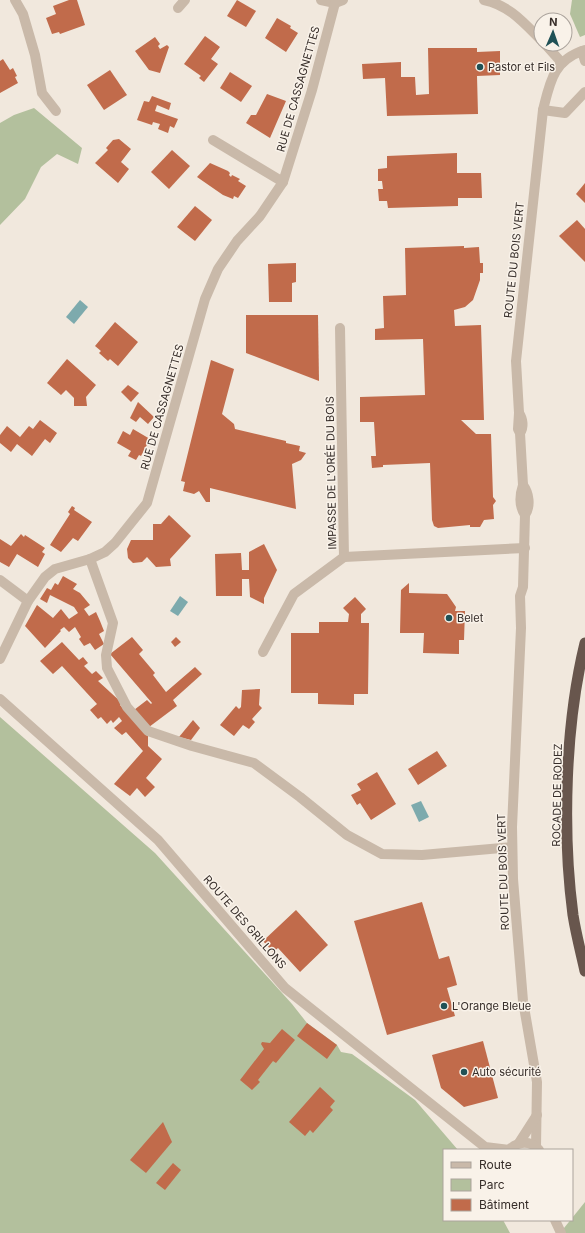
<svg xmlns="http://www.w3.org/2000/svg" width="585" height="1233" viewBox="0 0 585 1233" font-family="Inter,sans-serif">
<rect width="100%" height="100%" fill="#f1e8dd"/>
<!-- green -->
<g fill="#b3c09d">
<path d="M572,0H585V35L580,37L570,14Z"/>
<path d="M34,108L82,148L78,164L57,154L41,167L25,199L0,225V123L14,115Z"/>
<path d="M0,717L155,853L292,1004L307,1023L337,1045L341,1052L352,1054L415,1100L458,1150H444V1220H503L510,1233H0Z"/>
<path d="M585,1202V1233H560Z"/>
</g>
<!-- water -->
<g fill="#7daaad">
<path d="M80,300L88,307L74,324L66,317Z"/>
<path d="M180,596L188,602L178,616L170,611Z"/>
<path d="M421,801L429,817L419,822L411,805Z"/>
</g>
<!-- building -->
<g fill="#c16b4b">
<path d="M69,0H77L85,25L60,34L59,32L52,34L46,18L56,14L53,6Z"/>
<path d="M237,0L256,11L246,27L227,16Z"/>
<path d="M277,18L291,26L290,28L298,33L286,52L265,38Z"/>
<path d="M205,36L220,47L211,59L218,64L204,82L199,78L201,76L184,64Z"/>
<path d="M155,37L160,44L158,46L160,49L167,45L169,47L160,73L149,70L135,51Z"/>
<path d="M428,48H477V52L500,51V75L477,76L478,114L387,116L385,78L363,79L362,64L401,62V77H415L416,95L429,94Z"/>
<path d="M3,59L10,70L13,68L17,76L15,77L18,83L0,93V61Z"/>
<path d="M110,70L127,95L104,110L87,85Z"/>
<path d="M230,72L252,86L241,102L220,88Z"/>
<path d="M267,94L286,101L270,138L246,123L251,115H256Z"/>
<path d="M152,96L171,103L169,110L157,105L155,111L178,119L174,128L170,126L168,133L158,129L160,124L153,122L152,125L137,120L144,101L149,102Z"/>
<path d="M119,139L131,149L121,162L129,169L118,183L95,163L108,150L106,148L113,140Z"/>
<path d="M172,150L190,166L169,189L151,172Z"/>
<path d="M457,153V173H481L482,198H458V206L388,208L387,201H379L378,189H383L382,181H378V169L387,168V156Z"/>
<path d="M210,163L228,171L230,173L229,175L231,177L232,175L240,179L238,181L246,186L238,198L234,196L233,199L223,195L197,177Z"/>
<path d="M585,183V203L576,194Z"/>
<path d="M195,206L212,220L195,241L177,227Z"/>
<path d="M577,220L585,229V262L559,236Z"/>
<path d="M464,246V248L479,247L480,263H483V273H480V280L473,300L465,307L454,310L455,326L481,325L484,420H461L476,434H491L493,497L496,501L493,505L494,519L484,520L480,527H470V525L438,528L434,526L432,520L430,463L383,465V467L372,468L371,456H376L374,422H360V397L425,395L423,339L375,340V329L384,328L383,296L406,295L405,248Z"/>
<path d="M296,263V282L292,283V302H269L268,264Z"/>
<path d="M246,315H318L319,381L246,353Z"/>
<path d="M115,322L138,342L118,366L110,359L108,361L99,353L101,351L95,346Z"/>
<path d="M67,359L96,385L86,397L87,406H74V398L66,390L61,395L47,383Z"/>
<path d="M211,360L234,369L222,414L234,424L235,429L286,441V443L300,446L299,451L306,453L301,460L292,464L296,509L210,488V502H206L199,491L194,494L183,491L185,482L181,481Z"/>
<path d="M128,385L139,393L131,402L121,392Z"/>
<path d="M138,402L154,417L148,424L140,417L136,422L130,418Z"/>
<path d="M40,420L57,433L50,443L45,439L32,456L17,444L11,452L0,443V435L7,426L20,437L29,426L33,429Z"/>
<path d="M133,429L150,439L141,456L139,455L136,460L128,456L131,451L117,443L123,431L130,435Z"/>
<path d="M72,506L75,508L74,510L92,522L78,541L73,538L61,552L50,545L70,514L68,512Z"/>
<path d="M169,515L191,536L170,559L171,566L156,567L147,557L142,562L133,563L128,558L127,549L131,540H153V524H161Z"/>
<path d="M21,534L24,537L25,535L45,548L42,552L45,554L38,567L17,554L9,567L0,562V539L11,546Z"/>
<path d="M264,544L277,570L264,598V604L250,597L249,579H242V596H216L215,554L241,553L242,570H249V552Z"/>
<path d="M63,576L77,584L73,589L80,593L90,605L84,609L89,616L96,612L100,621L104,631L99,634L104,644L95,650L90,643L84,646L79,639L81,637L75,627L69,632L64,627L60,630L61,631L45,648L25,626L37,605L53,618L61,609L69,619L78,613L74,607L50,595L47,603L40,599L47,588L51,590L55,583L58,585Z"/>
<path d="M409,583V593L447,594L456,607L455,611H465L464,640H459V654L423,653L424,633H400L401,590Z"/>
<path d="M355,597L366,609L361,614V623H369L368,694H354V705L318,704V693H291V633H319V622H348L349,614L343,608Z"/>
<path d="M132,637L143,650L139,654L155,673L153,675L166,692L195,667L202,674L173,700L177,706L149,727L134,710L147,700L151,704L152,703L110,654Z"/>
<path d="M176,637L181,642L175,647L171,642Z"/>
<path d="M62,642L79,660L83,657L88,663L84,666L92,674L96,671L103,678L98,681L122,703L120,705L148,736V746L162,759L146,778L155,787L145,797L137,788L130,796L114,784L143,751L126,732L122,735L114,728L122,721L119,717L113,723L111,720L107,724L101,717L98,719L90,710L97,704L62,666L53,674L40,661Z"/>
<path d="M260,689L259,705L262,708L252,719L255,722L249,729L243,725L234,736L220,725L236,706L239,709L241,707L242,690Z"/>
<path d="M193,720L200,728L191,740L179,737Z"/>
<path d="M437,751L447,766L418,785L408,769Z"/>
<path d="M377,772L396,804L371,820L360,803L357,805L351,795L361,790L357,784Z"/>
<path d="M422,902L439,959L449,956L455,977L457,985L447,988L455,1016L387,1035L354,921Z"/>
<path d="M296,910L328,945L300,972L278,948L273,952L263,941Z"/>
<path d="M307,1023L337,1045L327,1059L297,1036Z"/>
<path d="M282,1029L295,1040L276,1063L273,1061L258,1080L260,1082L252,1090L240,1080L264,1049L261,1044L262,1042L270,1043Z"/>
<path d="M483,1041L498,1098L464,1107L441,1088L432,1055Z"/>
<path d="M320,1087L335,1101L330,1107L333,1110L313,1133L310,1130L305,1136L289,1122Z"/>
<path d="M163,1122L172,1142L146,1173L130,1160Z"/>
<path d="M173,1163L181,1170L165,1190L156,1183Z"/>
</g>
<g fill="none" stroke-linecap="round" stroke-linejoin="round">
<!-- minor -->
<g stroke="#c9b9a9" stroke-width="10">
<path d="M15,0L23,14L35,55L42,93L56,111"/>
<path d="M321,0L335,3L343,0"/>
<path d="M484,0C509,5 524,23 541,40"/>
<path d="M178,8L185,0"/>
<path d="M545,44L562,63"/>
<path d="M582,51L585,61"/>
<path d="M543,110L565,113L585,92"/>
<path d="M213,140L283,182"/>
<path d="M340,328L344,557L525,548"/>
<path d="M90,559L113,623L106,655L107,668L127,707L148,731L192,746L254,763L300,797L347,835L382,854L422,855L512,847"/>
<path d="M0,580L28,601"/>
<path d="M263,652L294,594L344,557"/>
<path d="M0,659L28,601L45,577L55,569L90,559L105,552L115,543L147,503L205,299L218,269L237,241L260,216L283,182L312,90L335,3"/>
<path d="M0,699L158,840L285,988L485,1147L510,1150"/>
</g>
<!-- tertiary -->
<g stroke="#c9b9a9" stroke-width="10">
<path d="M519,413L516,361L543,110C550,82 553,60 585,50"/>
<path d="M520,433C524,427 523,419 519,413L518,429L520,433L523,485"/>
<path d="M523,485C529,493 531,506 525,515C519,506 520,494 523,485Z"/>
<path d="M525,515L523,587L520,596L521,628L512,827L513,879L523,1001L537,1082L536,1147"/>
<path d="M519,1143L537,1115"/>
<path d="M509,1150C518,1141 530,1140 539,1150"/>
<path d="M555,1220L561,1233"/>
</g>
<!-- trunk -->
<path stroke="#68564d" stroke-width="11" d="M585,643C565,725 562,831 573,915C576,934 581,953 585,971"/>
</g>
<!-- markers -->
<g fill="#205156" stroke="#f9f2e9" stroke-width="1.5">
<circle cx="480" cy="67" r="4"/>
<circle cx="449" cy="618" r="4"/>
<circle cx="444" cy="1006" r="4"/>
<circle cx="464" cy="1072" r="4"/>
</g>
<g text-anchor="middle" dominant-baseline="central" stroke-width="3" stroke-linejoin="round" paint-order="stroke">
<!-- poi labels -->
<g font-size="11" fill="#362d29" stroke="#f9f2e9" text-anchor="start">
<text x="488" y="67">Pastor et Fils</text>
<text x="457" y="618">Belet</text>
<text x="452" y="1006">L'Orange Bleue</text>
<text x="472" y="1072">Auto sécurité</text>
</g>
<!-- street labels -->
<g font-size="11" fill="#362d29" stroke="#f9f2e9">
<text transform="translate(298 89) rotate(-74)">RUE DE CASSAGNETTES</text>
<text transform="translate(514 260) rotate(-84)">ROUTE DU BOIS VERT</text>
<text transform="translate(162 407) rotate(-74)">RUE DE CASSAGNETTES</text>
<text transform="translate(331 473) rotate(-91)">IMPASSE DE L'ORÉE DU BOIS</text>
<text transform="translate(557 795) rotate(-89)">ROCADE DE RODEZ</text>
<text transform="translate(503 872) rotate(-92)">ROUTE DU BOIS VERT</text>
<text transform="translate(245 922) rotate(49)">ROUTE DES GRILLONS</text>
</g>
</g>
<!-- legend -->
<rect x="443" y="1149" width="130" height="72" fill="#f9f2e9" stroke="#aba39c"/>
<rect x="451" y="1162" width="20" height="6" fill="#c9b9a9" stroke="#aba39c"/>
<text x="479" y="1169" font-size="12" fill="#362d29">Route</text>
<rect x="451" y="1179" width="20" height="12" fill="#b3c09d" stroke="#aba39c"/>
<text x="479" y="1189" font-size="12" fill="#362d29">Parc</text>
<rect x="451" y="1199" width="20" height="12" fill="#c16b4b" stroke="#aba39c"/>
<text x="479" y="1209" font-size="12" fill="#362d29">Bâtiment</text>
<!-- north arrow -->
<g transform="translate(553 32) rotate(2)"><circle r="19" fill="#f9f2e9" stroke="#aba39c"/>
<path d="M0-3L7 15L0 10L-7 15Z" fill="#205156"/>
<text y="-6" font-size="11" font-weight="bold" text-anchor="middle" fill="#362d29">N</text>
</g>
</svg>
